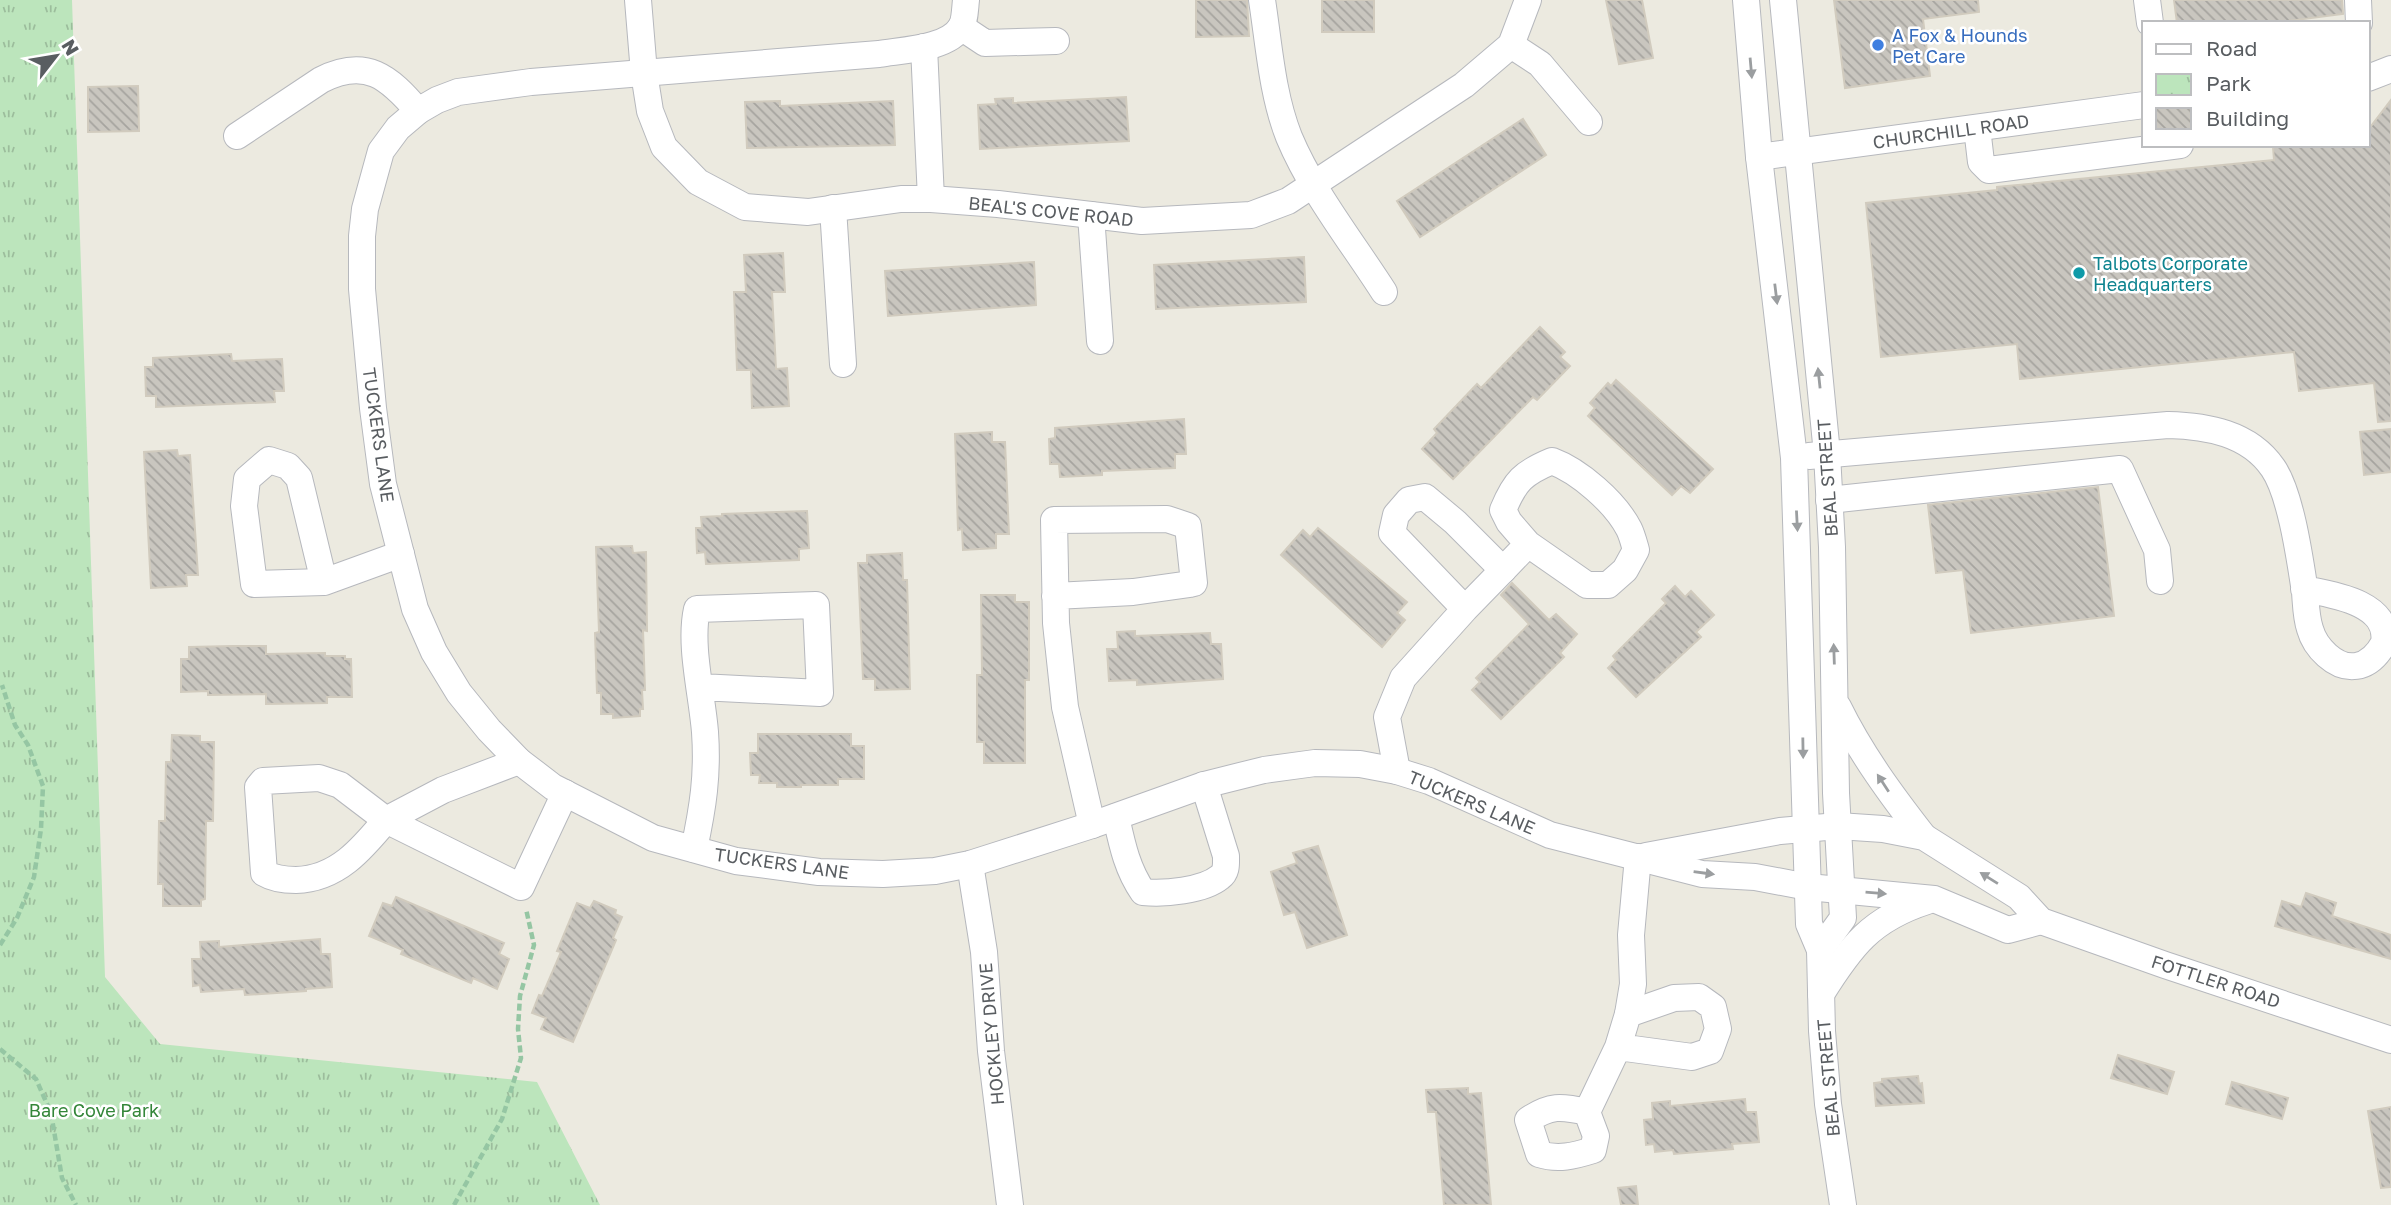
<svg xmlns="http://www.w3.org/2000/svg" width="2391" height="1205" viewBox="0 0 2391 1205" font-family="'Golos Text',sans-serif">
<defs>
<pattern id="park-tufts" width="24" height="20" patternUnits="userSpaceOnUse" patternTransform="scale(1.75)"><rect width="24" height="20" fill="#bce5bc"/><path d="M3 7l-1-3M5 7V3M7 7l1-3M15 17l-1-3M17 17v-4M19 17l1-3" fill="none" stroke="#9cbd9c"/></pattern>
<pattern id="building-back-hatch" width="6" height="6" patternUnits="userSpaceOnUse" patternTransform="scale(1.75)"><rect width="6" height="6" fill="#c9c6bf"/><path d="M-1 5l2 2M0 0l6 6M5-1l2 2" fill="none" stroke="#a6a49f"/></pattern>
</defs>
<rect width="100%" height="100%" fill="#eceae0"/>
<!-- park -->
<path fill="url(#park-tufts)" d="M0,0H72L105,977L160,1044L537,1082L600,1205H0Z"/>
<!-- building -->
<g fill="url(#building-back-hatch)" stroke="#d1cbbe" stroke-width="2">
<path d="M1196,0H1247L1249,36L1196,37Z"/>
<rect x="1322" y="0" width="52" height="32"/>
<path d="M1606,0H1642L1653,58L1619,64Z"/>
<path d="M1834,0H1978L1979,12L1923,19L1930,76L1845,88Z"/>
<path d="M2174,0H2342L2343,14L2273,23H2177Z"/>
<path d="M138,86L139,131L88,132V87Z"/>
<path d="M1126,97L1129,141L980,149L978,105L996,104L995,99L1013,98V103Z"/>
<path d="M2391,100V421L2378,422L2374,383L2299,391L2294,352L2020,379L2017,344L1881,357L1866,203L1997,190V187L2274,160L2273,147L2368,145V130Z"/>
<path d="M780,101V106L893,101L895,145L747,148L745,102Z"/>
<path d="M1523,119L1546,155L1420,237L1397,201Z"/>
<path d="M783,253L785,292H772L776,369L787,368L789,406L752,408L751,370H737L734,292H746L744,255Z"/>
<path d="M1304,257L1306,302L1156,309L1154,265Z"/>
<path d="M1034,262L1036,305L888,316L885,271Z"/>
<path d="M1540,327L1565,352L1560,357L1570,366L1537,400L1533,397L1453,479L1422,449L1437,433L1434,429L1477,384L1481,388Z"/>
<path d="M231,354L232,361L282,359L284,391H274L275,402L156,407V396H146L145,367H153V358Z"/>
<path d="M1616,380L1713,469L1690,493L1681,486L1672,495L1588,416L1595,408L1590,403L1608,383L1611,386Z"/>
<path d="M1184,419L1186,454H1175V468L1102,471V475L1060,477L1059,464H1050L1049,439L1055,438V428Z"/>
<path d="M2391,429V472L2364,475L2360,432Z"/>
<path d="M992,432V442H1005L1009,534H996V548L963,550L962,529L958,530L955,434Z"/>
<path d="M177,450L178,456L190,455L198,575H186L187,586L151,588L144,452Z"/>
<path d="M2098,487L2114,616L1971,633L1963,570L1936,573L1928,505Z"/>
<path d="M807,511L809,548L799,549V560L706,564L705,552L697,553L696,528H702L701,517L722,516V514Z"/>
<path d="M1318,528L1407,602L1397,613L1405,620L1382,647L1281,555L1303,530L1310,537Z"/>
<path d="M632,546L633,553L646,552L647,631L643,630L645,690H642L643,709H640V716L613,718V714H601V693H597L595,633L599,632L596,547Z"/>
<path d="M902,553L903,580H907L910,689L875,690V679H863L858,563H867V555Z"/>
<path d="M1512,583L1549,620L1556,614L1577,634L1560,653L1564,657L1501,719L1472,690L1480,682L1476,678L1529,624L1501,595Z"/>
<path d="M1675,586L1685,597L1691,591L1714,615L1696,632L1701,637L1636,697L1608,668L1616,660L1613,656L1666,603L1662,599Z"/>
<path d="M981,595H1015V602H1029V680H1025V763H984V742H977V675H982Z"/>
<path d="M1135,631V636L1210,633L1211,644H1221L1223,679L1137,685V680L1109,681L1107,649H1118L1117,632Z"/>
<path d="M233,646H266V654L325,653V656H345V659H351L352,697H327V703L266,704V694L208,695V691L181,692V659H189V647Z"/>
<path d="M758,734H851V746H864V779H838V785H801V787H777V783H759L760,775H751L750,753H758Z"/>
<path d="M172,735L200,736V742H214L213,821H206L205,899L201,900V906H163V884H158L159,821H165L166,762H171Z"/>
<path d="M1318,846L1347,935L1307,948L1295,912L1284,915L1271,872L1297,863L1293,853Z"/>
<path d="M2306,893L2336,903L2332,916L2391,935V959L2275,926L2282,901L2301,907Z"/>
<path d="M396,897L504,943L499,954L509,959L497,989L473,978L471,983L401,954L403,950L369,936L383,903L392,906Z"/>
<path d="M594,901L616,910L615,914L622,917L613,938L616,940L573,1042L541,1029L546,1018L532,1013L539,995L542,996L561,952L557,951L577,903L590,908Z"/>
<path d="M320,939L321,954H330L332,987L306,989V991L245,995L244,989L201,992L200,985L193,986L192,959H201L200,942L219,941V947Z"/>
<path d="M2118,1055L2174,1072L2167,1094L2111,1078Z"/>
<path d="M1918,1076L1919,1084L1922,1083L1924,1103L1876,1106L1874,1083L1882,1082V1079Z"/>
<path d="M2232,1082L2288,1098L2282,1119L2226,1104Z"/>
<path d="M1468,1088V1094L1481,1093L1491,1205H1444L1436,1112H1428L1426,1090Z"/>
<path d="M1745,1099L1746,1112H1756L1759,1142L1732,1144L1733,1149L1674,1154L1673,1150L1655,1152L1654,1144L1646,1145L1644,1120L1653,1119L1652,1103L1670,1101V1106Z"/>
<path d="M2391,1107V1187L2381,1188L2368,1111Z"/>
<path d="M1636,1186L1638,1205H1621L1618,1188Z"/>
</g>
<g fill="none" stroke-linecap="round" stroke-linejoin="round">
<defs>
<g id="minor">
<path d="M638,0L644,73L650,111L664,147L698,182L745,207L808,212L901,199H931L998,204L1142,221L1251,215L1288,201L1464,85L1511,45L1528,0"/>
<path d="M966,0C965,8 965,21 961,27C948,49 902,50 879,54L531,82L458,92L437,100L418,111L398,128L381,151L365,209L362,236V289L373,408L383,484L415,609L434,652L459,693L489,730L519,761L553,787L653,838L736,861L819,872L883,874L935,871L970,864L1092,825L1204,785L1264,770L1315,763L1360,764L1397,771L1429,781L1550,835L1702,874L1755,877L1808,887L1934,899L2008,930L2041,921"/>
<path d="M1262,0C1269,45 1272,94 1289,137C1312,192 1352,242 1384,292"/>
<path d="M1746,0L1759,157L1794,458L1809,924L1820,950L1822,1031L1828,1104L1843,1205"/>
<path d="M1783,0L1827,454L1832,547L1836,793L1843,918L1820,950"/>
<path d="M2147,0L2150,23"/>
<path d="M2358,0L2359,23"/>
<path d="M961,27L985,43L1056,41"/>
<path d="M1511,45L1540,64L1589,122"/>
<path d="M924,47L931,199"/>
<path d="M2368,78L2391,69"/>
<path d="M1977,128L1981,162L1989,170L2180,145"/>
<path d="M237,136L321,80C366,57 389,77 418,111"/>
<path d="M1759,157L2144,105"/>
<path d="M833,208L843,364"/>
<path d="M1091,215L1100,341"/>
<path d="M1809,456L2168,425C2207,426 2249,433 2273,468C2291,494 2300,560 2305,592C2306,604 2306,617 2310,629C2315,647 2335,669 2356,666C2370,664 2378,654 2384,643C2391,602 2329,594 2304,589"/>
<path d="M1829,500L2120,469L2157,550L2160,581"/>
<path d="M1503,570L1528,544L1587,585H1608L1625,570L1636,550C1634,543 1632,535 1629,529C1615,502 1579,471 1552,461C1523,473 1515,481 1503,510L1509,522L1528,544"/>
<path d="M324,582L299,478L288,466L269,460L247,479L244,506L254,584L324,582L401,554"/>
<path d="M1055,596L1133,592L1190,584L1194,583L1188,526L1167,519L1054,520L1056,623L1065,707L1092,825"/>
<path d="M1838,707C1861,754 1892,796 1924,837"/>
<path d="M519,761L443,790L386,820L340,785L319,778L263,781L258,787L264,873C274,879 285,880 296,880C337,879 362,849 386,820L521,887L565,793"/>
<path d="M1397,771L1387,717L1403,678L1465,609L1392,533L1396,515L1409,500L1425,497L1455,522L1503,570L1465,609"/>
<path d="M1116,817C1122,844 1127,869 1143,892C1164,894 1203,891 1220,877C1227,872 1226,864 1226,856L1204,785"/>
<path d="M694,849C703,807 708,775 705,732C702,694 689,645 697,609L816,605L820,693L700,687"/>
<path d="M1646,856L1780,831L1838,826L1883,829L1924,837L2019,897L2041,921L2165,965L2391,1040"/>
<path d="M970,864L984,952L991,1051L1010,1205"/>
<path d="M1821,994C1851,946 1871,919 1927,901"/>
<path d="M1628,1014L1633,984L1631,935L1638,857"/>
<path d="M1587,1112C1561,1106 1550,1105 1528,1120L1539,1154C1558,1160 1574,1156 1593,1150L1596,1136L1587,1112L1618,1047L1628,1014L1674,998L1699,997L1713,1007L1718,1029L1710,1051L1692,1057L1618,1047"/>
</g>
</defs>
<!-- minor casing -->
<use href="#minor" stroke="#b6b8bd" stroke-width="28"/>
<!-- path -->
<g stroke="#95c6a3" stroke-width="4.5" stroke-dasharray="7 3.5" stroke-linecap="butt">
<path d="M0,945L17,918L34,877L41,829L43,786L28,745L15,725L2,685"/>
<path d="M0,1049L36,1079L51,1113L62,1178L76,1205"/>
<path d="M454,1205L502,1119L521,1058L518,1029L520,996L534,945L526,909"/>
</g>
<!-- minor -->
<use href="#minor" stroke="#fff" stroke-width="26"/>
</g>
<!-- one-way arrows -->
<defs><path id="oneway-solid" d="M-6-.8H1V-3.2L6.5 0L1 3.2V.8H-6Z" transform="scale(1.75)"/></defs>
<g fill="#9b9ea0">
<use href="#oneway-solid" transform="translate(1751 68) rotate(85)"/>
<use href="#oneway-solid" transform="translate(1776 294) rotate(83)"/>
<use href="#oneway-solid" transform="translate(1819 378) rotate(-96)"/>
<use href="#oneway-solid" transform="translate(1797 521) rotate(87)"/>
<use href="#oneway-solid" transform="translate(1834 654) rotate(-92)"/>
<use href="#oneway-solid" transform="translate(1803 748) rotate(89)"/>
<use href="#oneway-solid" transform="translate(1883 783) rotate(-123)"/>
<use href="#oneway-solid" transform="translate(1704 873) rotate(8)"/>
<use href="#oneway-solid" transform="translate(1989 878) rotate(-148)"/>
<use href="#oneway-solid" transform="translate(1876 893) rotate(5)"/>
</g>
<!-- markers -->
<circle fill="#3f7fe0" stroke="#fff" stroke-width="2.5" cx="1878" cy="45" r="7"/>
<circle fill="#0f9aa8" stroke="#fff" stroke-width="2.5" cx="2079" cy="273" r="7"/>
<g text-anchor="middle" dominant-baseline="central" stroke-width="5" stroke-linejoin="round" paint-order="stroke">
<!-- shop labels -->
<g font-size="18" fill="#366cbe" stroke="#fff" text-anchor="start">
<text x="1892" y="35">A Fox &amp; Hounds<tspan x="1892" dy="21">Pet Care</tspan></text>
</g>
<!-- street labels -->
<g font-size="18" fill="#595d61" stroke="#fff">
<text transform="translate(1951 131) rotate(-8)">CHURCHILL ROAD</text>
<text transform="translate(1051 211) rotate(6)">BEAL'S COVE ROAD</text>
<text transform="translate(379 435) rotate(82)">TUCKERS LANE</text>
<text transform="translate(1827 478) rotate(-94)">BEAL STREET</text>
<text transform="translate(1472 802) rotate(23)">TUCKERS LANE</text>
<text transform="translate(782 863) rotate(8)">TUCKERS LANE</text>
<text transform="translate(2216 981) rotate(18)">FOTTLER ROAD</text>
<text transform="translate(991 1034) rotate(-95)">HOCKLEY DRIVE</text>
<text transform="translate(1828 1078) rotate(-95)">BEAL STREET</text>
</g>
<!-- culture labels -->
<g font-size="18" fill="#0d838f" stroke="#fff" text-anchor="start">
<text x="2093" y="263">Talbots Corporate<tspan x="2093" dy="21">Headquarters</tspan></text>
</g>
<!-- park labels -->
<g font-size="18" fill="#348639" stroke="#fff">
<text x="94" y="1110">Bare Cove Park</text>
</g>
</g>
<!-- legend -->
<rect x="2142" y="21" width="228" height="126" fill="#ffffff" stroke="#bdbec0" stroke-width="2"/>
<rect x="2156" y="44" width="35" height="10" fill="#ffffff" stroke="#bdbec0" stroke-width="2"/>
<text x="2206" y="56" font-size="21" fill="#595d61">Road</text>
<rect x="2156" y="74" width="35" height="21" fill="url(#park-tufts)" stroke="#bdbec0" stroke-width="2"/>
<text x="2206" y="91" font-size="21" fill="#595d61">Park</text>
<rect x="2156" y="108" width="35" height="21" fill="url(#building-back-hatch)" stroke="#bdbec0" stroke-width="2"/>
<text x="2206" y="126" font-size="21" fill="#595d61">Building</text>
<!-- north arrow -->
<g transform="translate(56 56) rotate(59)" stroke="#ffffff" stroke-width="5" paint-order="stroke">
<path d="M0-5L12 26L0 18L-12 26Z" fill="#595d61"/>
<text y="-10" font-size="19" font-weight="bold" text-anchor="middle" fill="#595d61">N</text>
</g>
</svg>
